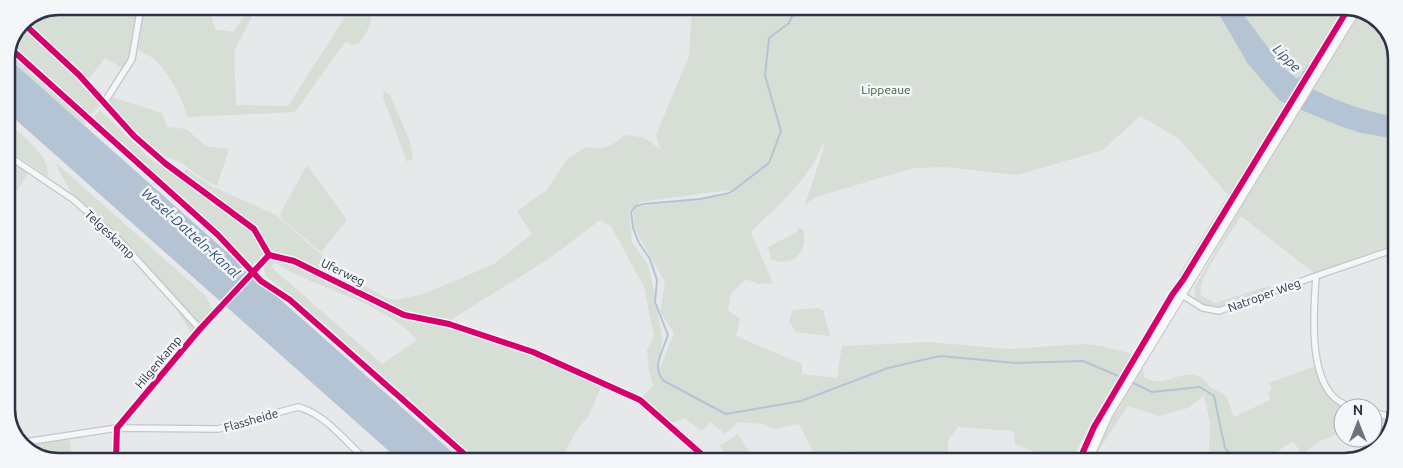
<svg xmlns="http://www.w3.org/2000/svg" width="1403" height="468" viewBox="0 0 1403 468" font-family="Ubuntu,sans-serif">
<rect width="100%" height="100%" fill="#e6e8ea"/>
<!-- green -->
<g fill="#d6ded6" fill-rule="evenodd">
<path d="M59,6H139L131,58L124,69L105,58L87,81L24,21Z"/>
<path d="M143,6L209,7L215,29L234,32L249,7H257L234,51L236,105H242L288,106L343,20L347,7H372C373,22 368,32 358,44L351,45L346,41L295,112L187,117C185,102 166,68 154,59C149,55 142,52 137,49Z"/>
<path d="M692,8L1346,9L1344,13L1355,22L1362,10L1386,27L1397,55L1395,244L1314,273L1241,216C1232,232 1196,279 1201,295L1215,303L1269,286L1272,290L1220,309L1206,306L1195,300L1194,288L1238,212L1230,199L1182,278L1178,276L1228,195L1178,138L1140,116L1103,150L1017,175L945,167L914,168L819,196L809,201L804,208L825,144L823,143C809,180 778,205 751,232L773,283L758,284L746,279L731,293L728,310L740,319L736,336L802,364V374L837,378L842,346L928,342L1009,349L1084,344L1101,346L1133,354L1070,461H1057L1015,444L1014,431L958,427L948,440V461H862C846,438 835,461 818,461L799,424L774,429L763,424L738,422L725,434L711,422L701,431L685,418L670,424L643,396L653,386L649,371L647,350L654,337L644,287L611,226L600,220L550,258L444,324L510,345L601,387L588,417L578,428L560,460H476L328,327L266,276L263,265L270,258L279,259L270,252L253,270L212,227L92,119L100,110L153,161L180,178L186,169L211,186L276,215L340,271L386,298L396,300L424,294L494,264L532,234L517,211L547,190L567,159L586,147C602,151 613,146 625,135L645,138L660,149L656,135L689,56ZM729,190L735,194L637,207L633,212L634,227L665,282L660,312L674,333L658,373L662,338L654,291L648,265L632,242L629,211L640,202ZM275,263C320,291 382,300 417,340L382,364L271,267Z"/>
<path d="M21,24L79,78L101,104L89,117L11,46Z"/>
<path d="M9,50L88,120L84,125L6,56Z"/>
<path d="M384,91L390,95L410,142L413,158L407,162L383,97Z"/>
<path d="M111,97L162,113L167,127L186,129L206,146L229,149L217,186L202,178L181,162L159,154L135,135L107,103Z"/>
<path d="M6,122C22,136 50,154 48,177L6,148Z"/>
<path d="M6,156L30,170L17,191L13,182L6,181Z"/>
<path d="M56,163L206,296L214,313L143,395L191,332L171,301L124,252L119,240L74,200C70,186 60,177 56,163Z"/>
<path d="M307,165L347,220L321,252L282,219L280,214Z"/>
<path d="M798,227L803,230C809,251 793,269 771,259L768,247L797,232Z"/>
<path d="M817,308L823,310L830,336L796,332L789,321L793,310Z"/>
<path d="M1315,366C1321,382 1328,395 1341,406L1343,432L1322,440L1302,454L1293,441L1269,457L1271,462L1221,461L1209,449L1210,422L1204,396L1188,408L1159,416L1128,406L1097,453L1103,432L1143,368L1144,377C1160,389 1176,373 1193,375C1204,376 1205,383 1212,388C1216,391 1222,393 1226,396L1234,417L1270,400L1268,392L1272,390L1269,383Z"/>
<path d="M1373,415L1394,421V426L1375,451L1360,438H1373Z"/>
<path d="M738,434L755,461L730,460L720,446Z"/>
<path d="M64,438L65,441L69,439L73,459H42L23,446Z"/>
</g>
<!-- water -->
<g fill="#b4c4d5">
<path d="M1216,9H1239L1282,66L1296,78L1300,77L1308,64L1313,68L1304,85C1335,100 1362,111 1396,117V139L1361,133L1342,127L1280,101L1248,64Z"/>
<path d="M6,56L461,460H399L6,111Z"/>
</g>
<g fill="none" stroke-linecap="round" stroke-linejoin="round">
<!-- stream -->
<g stroke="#b4c4d5" stroke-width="2">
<path d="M796,8L789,23L769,38L765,75L781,131L769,163L730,193L700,199L644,204L636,206L631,212L633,228L639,243L650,259L657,280L655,302L668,335C663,350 651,368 664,381L726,414L801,401L888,368L940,356L1016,363L1083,361L1123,378"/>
<path d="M1133,383L1152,392L1200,387L1214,396L1225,448L1237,462"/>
</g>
<defs>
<g id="street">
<path d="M22,22L79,75L134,136L166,164L254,229L269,255L294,261L404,315L449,324L533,352L640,400L708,460"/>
<path d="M104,103L132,59L141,6"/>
<path d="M6,154L74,200L119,240L200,329"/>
<path d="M1316,276L1395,249"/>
<path d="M1182,295L1203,308L1219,311L1316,276C1314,309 1306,387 1344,404C1349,406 1354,407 1359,408"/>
<path d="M1373,412L1394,418"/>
<path d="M117,428L200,329L269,255"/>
<path d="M19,443L117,428L218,429L298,407C324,413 346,442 366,460"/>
<path d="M116,459L117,428"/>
</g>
<path id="primary" d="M1087,461L1108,414L1356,9"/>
</defs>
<!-- street casing -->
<use href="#street" stroke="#c4c6c8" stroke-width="8"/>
<!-- primary casing -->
<use href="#primary" stroke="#c2c5c8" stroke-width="11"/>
<!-- street -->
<use href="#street" stroke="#f5f6f7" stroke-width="5.5"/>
<!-- primary -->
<use href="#primary" stroke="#f8f8f8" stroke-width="9"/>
<defs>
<g id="cycleway">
<path d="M22,22L79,75L134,136L166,164L254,229L269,255L294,261L404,315L449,324L533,352L640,400L708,460"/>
<path d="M10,48L218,235L261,281L290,300L471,460"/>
<path d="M116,459L117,428L200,329L269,255"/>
<path d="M1079,461L1094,427L1172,295L1183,280L1348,9"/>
</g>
</defs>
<!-- cycleway casing -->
<use href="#cycleway" stroke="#f4f6f9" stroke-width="9"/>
<!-- cycleway -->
<use href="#cycleway" stroke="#d6006c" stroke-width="6"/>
</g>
<g text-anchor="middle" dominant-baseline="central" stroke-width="5" stroke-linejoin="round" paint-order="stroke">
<!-- park labels -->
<g font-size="12" fill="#3f6138" stroke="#f4f6f9">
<text x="886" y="89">Lippeaue</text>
</g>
<!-- street labels -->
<g font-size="12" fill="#2b3445" stroke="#f4f6f9">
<text transform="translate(110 234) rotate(44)">Telgeskamp</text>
<text transform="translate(343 272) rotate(26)">Uferweg</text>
<text transform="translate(1264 295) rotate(-20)">Natroper Weg</text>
<text transform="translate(158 362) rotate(-50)">Hilgenkamp</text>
<text transform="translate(251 420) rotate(-16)">Flassheide</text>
</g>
<!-- water labels -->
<g font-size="14" font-style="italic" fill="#34527a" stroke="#f4f6f9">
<text transform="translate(1287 58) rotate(45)">Lippe</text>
<text transform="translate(191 233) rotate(42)">Wesel-Datteln-Kanal</text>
</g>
</g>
<!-- crop -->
<path d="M0 0H1403V468H0ZM59 15H1344A44 44 0 0 1 1388 59V409A44 44 0 0 1 1344 453H59A44 44 0 0 1 15 409V59A44 44 0 0 1 59 15Z" fill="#f4f6f9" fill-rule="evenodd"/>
<path fill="none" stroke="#2b3445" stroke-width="2.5" d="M59 15H1344A44 44 0 0 1 1388 59V409A44 44 0 0 1 1344 453H59A44 44 0 0 1 15 409V59A44 44 0 0 1 59 15Z"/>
<!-- north arrow -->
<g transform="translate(1358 423)"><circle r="24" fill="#f4f6f9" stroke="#a4a8b1"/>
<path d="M0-4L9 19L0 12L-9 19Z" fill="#6c737f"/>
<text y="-8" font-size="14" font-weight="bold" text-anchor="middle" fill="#2b3445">N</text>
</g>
</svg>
